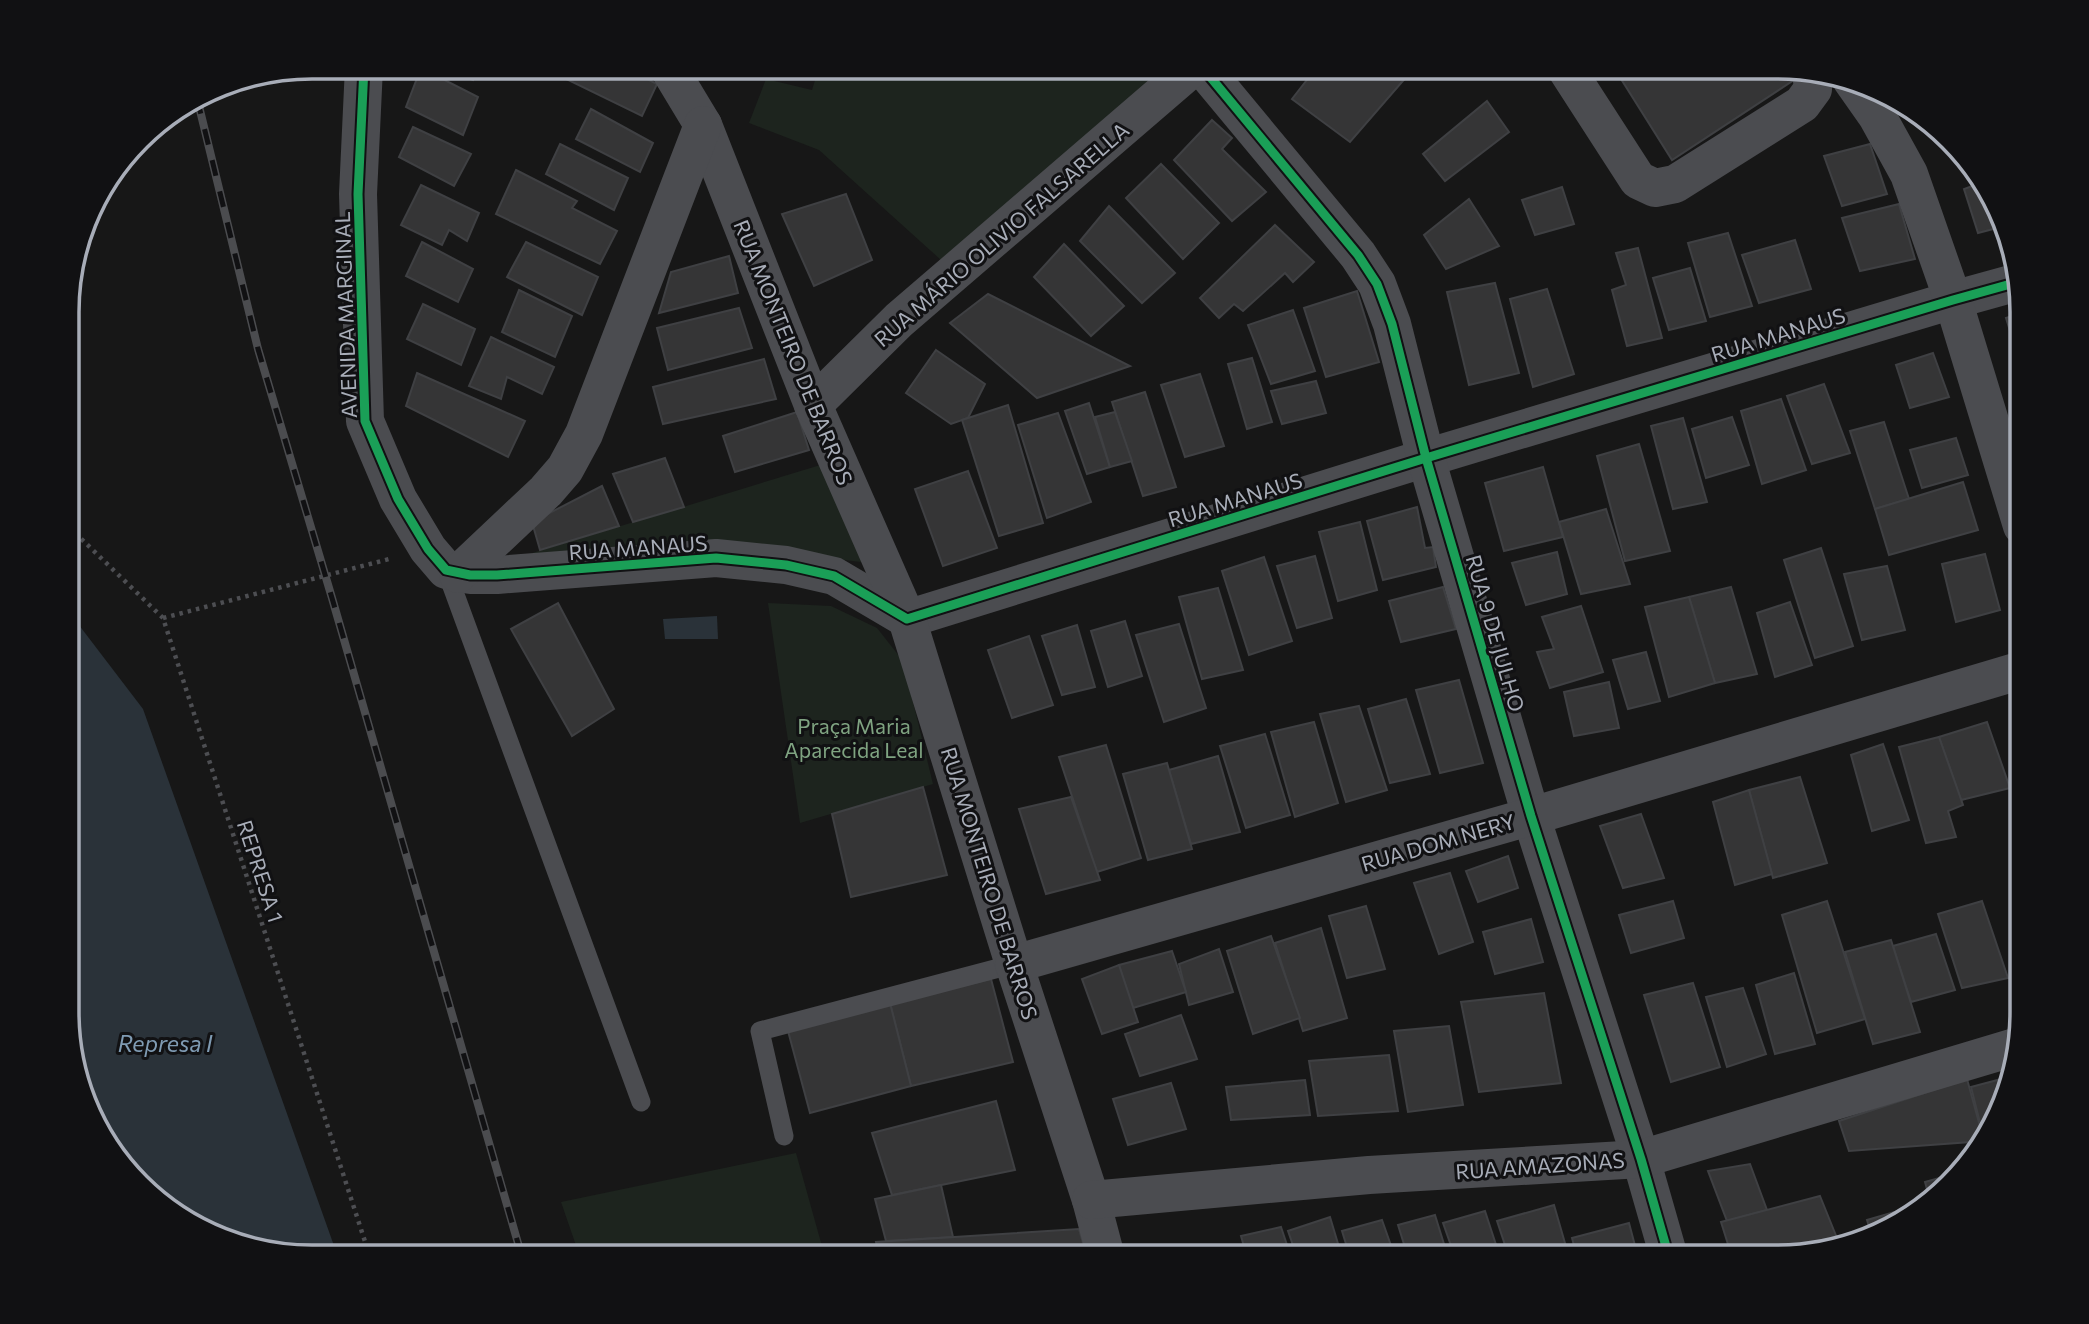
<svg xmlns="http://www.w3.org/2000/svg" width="2089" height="1324" viewBox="0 0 2089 1324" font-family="Commissioner,sans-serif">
<rect width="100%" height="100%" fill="#171717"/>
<!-- green -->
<g fill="#1d241e">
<path d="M819,67H1172L941,260L819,150L749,123L766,79L812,90Z"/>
<path d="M827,463L868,563L746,547L529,554Z"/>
<path d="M768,603L831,606L877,628L903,661L933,784L800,823Z"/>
<path d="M796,1153L825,1257H580L561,1202Z"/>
</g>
<!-- water -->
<g fill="#2a3239">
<path d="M69,612L143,709L338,1257H312L233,1245L176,1216L108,1148L69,1044Z"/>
<path d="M717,616L718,639H665L663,619Z"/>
</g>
<!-- building -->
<g fill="#353536" stroke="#3f4043" stroke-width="2">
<path d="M442,67H479L473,80Z"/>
<path d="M561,67H624L657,84L642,116L558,75Z"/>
<path d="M1317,67H1415L1350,142L1292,99Z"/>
<path d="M1622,67H1777L1786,68L1794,80L1672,160L1616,71Z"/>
<path d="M421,68L478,97L463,135L406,107Z"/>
<path d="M1487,101L1509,132L1445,181L1423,154Z"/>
<path d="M591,109L653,143L640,172L576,139Z"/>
<path d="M1212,120L1232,138L1222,149L1266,192L1232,221L1174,160Z"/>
<path d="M413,127L471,154L454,186L399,157Z"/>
<path d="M560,144L628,178L614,210L546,174Z"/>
<path d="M1870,144L1887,194L1842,206L1824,156Z"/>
<path d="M1161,164L1219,223L1183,259L1126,198Z"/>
<path d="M516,170L577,201L572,208L617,231L600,264L496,214Z"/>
<path d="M1983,182L1989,189L2001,227L1978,233L1964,189Z"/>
<path d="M421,185L479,213L467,241L449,230L442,245L401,225Z"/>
<path d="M1562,187L1574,224L1535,235L1522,200Z"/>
<path d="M846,194L872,260L814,286L782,214Z"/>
<path d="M1469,199L1499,246L1446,269L1424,235Z"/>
<path d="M1899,204L1915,259L1860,271L1842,218Z"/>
<path d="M1109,206L1175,273L1142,303L1080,241Z"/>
<path d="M1275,225L1314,262L1293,282L1285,273L1243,311L1234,304L1219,318L1200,298Z"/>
<path d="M1728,233L1752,306L1710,317L1688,243Z"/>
<path d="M1795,240L1811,289L1759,303L1742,255Z"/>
<path d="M422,242L473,269L458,302L406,276Z"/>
<path d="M526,242L598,277L582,315L507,277Z"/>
<path d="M1064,244L1124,306L1091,336L1034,277Z"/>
<path d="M1638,248L1662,338L1627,346L1612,290L1626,285L1616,253Z"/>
<path d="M729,256L738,293L659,313L671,272Z"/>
<path d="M1690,268L1706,321L1669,330L1653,278Z"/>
<path d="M1495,283L1519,373L1469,385L1447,292Z"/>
<path d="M1547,289L1574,374L1533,387L1510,299Z"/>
<path d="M519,290L572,316L555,357L502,332Z"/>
<path d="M1357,291L1379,362L1326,377L1304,308Z"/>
<path d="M988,294L1130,366L1037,398L950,323Z"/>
<path d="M423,304L475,329L461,365L407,339Z"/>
<path d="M739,308L752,348L668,370L657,328Z"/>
<path d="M1293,310L1315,371L1271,384L1248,325Z"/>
<path d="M2022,313V370L2006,318Z"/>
<path d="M491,337L554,367L542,394L507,377L501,399L469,386Z"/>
<path d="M936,350L985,384L968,418L951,424L906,393Z"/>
<path d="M1933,353L1949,397L1910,408L1896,365Z"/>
<path d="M1252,358L1272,422L1247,429L1228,364Z"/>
<path d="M764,359L776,399L663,424L653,387Z"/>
<path d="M417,373L525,421L508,457L406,406Z"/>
<path d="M1200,374L1224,446L1185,457L1161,385Z"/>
<path d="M1316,381L1326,413L1282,424L1271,391Z"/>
<path d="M1824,384L1850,453L1812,464L1787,396Z"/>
<path d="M1145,392L1176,487L1143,496L1112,402Z"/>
<path d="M1781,399L1806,470L1762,484L1741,411Z"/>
<path d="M1089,403L1110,467L1087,474L1065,411Z"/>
<path d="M1008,405L1043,523L999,536L962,420Z"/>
<path d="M797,412L809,450L735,472L723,436Z"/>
<path d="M1115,412L1132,461L1110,467L1095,417Z"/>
<path d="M1058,413L1091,502L1047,518L1018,425Z"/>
<path d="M1732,417L1749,465L1706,478L1692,429Z"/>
<path d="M1683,418L1707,502L1673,509L1651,426Z"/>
<path d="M1884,422L1909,499L1875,509L1850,431Z"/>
<path d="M1956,438L1968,475L1922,488L1910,450Z"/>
<path d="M1639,444L1670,551L1625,561L1597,456Z"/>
<path d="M665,458L684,507L633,522L613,474Z"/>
<path d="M1543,467L1563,537L1504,551L1485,483Z"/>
<path d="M968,471L997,548L943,566L915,489Z"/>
<path d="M1963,482L1978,530L1889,555L1875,509Z"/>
<path d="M602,486L619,526L540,550L532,522Z"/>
<path d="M1417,507L1425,548L1433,547L1436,567L1383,580L1367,521Z"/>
<path d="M1606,509L1630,584L1581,594L1559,522Z"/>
<path d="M1360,522L1377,590L1338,601L1319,532Z"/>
<path d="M1821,548L1853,646L1815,658L1784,560Z"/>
<path d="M1557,552L1567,594L1526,605L1512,563Z"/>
<path d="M1985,554L2000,610L1956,622L1942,564Z"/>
<path d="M1315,556L1332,618L1297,628L1277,566Z"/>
<path d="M1264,557L1292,641L1249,655L1222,571Z"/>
<path d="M1887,566L1905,630L1862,640L1844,574Z"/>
<path d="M1443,587L1456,629L1401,642L1389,601Z"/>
<path d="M1731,587L1757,674L1715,683L1689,597Z"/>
<path d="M1218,588L1243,670L1202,679L1179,597Z"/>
<path d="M1689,597L1715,683L1669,697L1645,607Z"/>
<path d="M1790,602L1812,665L1775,677L1757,613Z"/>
<path d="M558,603L614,709L572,736L511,629Z"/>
<path d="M1581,606L1603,672L1550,688L1537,652L1554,649L1542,617Z"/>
<path d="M1125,621L1142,676L1108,687L1091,631Z"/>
<path d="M1179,624L1206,708L1164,722L1136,635Z"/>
<path d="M1077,625L1095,687L1062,695L1042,636Z"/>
<path d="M1029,636L1053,705L1012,718L988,650Z"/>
<path d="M1646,652L1660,701L1628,709L1613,660Z"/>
<path d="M1459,680L1483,763L1440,773L1416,690Z"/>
<path d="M1609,682L1619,728L1574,736L1564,692Z"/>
<path d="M1406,699L1430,774L1390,783L1368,709Z"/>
<path d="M1359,706L1387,790L1346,802L1320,714Z"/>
<path d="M1314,722L1338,803L1295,817L1271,732Z"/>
<path d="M1987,722L2010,788L1961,800L1939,737Z"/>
<path d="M1265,734L1290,815L1246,828L1220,746Z"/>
<path d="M1939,737L1963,805L1948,811L1956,837L1926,843L1899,747Z"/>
<path d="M1883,744L1909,820L1872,831L1851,755Z"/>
<path d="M1106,745L1141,858L1097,872L1059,757Z"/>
<path d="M1218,756L1240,832L1191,844L1169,770Z"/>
<path d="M1167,763L1192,849L1148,860L1123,774Z"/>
<path d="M1800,777L1827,863L1773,878L1749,790Z"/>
<path d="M923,787L947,875L851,897L832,814Z"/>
<path d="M1749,790L1772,874L1735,885L1713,802Z"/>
<path d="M1071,797L1100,880L1046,894L1019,809Z"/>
<path d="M1641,814L1664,878L1623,888L1600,826Z"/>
<path d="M1508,856L1518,888L1478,902L1466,871Z"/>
<path d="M1450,873L1473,942L1439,954L1414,883Z"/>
<path d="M1673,901L1684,938L1631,953L1619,915Z"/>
<path d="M1827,901L1865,1019L1817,1033L1782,915Z"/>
<path d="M1982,901L2008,978L1962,988L1938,914Z"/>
<path d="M1366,906L1385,969L1347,978L1329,916Z"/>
<path d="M1531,919L1543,962L1495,974L1483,932Z"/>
<path d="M1321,928L1347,1018L1303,1031L1275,943Z"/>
<path d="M1936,934L1955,990L1911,1002L1893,946Z"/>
<path d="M1271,936L1300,1018L1253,1034L1227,951Z"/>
<path d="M1891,940L1920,1032L1873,1044L1845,952Z"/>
<path d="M1219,949L1233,992L1189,1005L1179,964Z"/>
<path d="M1172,951L1186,992L1133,1008L1119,965Z"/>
<path d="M1119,965L1138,1022L1102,1034L1082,979Z"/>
<path d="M1794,973L1815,1044L1775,1054L1756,985Z"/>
<path d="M991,979L1013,1062L911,1086L890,1003Z"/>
<path d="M1693,983L1720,1067L1671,1082L1644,995Z"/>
<path d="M1743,988L1766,1054L1727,1067L1706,997Z"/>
<path d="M1544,993L1561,1083L1479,1092L1461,1002Z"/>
<path d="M890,1003L911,1086L810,1113L788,1031Z"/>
<path d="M1181,1015L1197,1059L1140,1076L1125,1034Z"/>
<path d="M1449,1026L1463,1105L1408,1112L1394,1031Z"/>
<path d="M1389,1055L1398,1111L1318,1116L1309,1061Z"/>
<path d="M2005,1078L1984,1139L1971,1087Z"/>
<path d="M1967,1079L1984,1141L1849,1151L1839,1121Z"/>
<path d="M1305,1080L1310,1115L1231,1120L1226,1087Z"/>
<path d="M1171,1083L1186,1129L1128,1145L1113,1099Z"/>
<path d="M996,1101L1015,1170L892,1195L872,1133Z"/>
<path d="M1750,1164L1767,1210L1727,1221L1708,1171Z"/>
<path d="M1954,1174L1929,1197L1925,1182Z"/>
<path d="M941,1185L953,1237L886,1241L875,1199Z"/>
<path d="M1820,1196L1839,1243L1793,1257H1732L1721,1222Z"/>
<path d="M1554,1205L1569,1257H1509L1497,1221Z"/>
<path d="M1919,1205L1899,1225L1871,1233L1867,1220Z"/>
<path d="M1485,1211L1500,1257H1455L1443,1223Z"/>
<path d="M1435,1215L1448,1257H1408L1398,1225Z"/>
<path d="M1330,1217L1342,1257H1297L1288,1231Z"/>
<path d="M1382,1220L1395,1257H1350L1342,1231Z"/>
<path d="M1629,1223L1638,1257H1577L1572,1238Z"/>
<path d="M1281,1227L1291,1257H1247L1241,1236Z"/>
<path d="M1079,1229L1087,1257H879L876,1242Z"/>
</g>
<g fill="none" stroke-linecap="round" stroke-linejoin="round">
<!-- path -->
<g stroke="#4d4e52" stroke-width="4.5" stroke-dasharray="3.5 5" stroke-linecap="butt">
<path d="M69,527L163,618L370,1257"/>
<path d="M163,618L393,558"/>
</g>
<!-- lane -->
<g stroke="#4b4c50" stroke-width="19">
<path d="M446,570L641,1102"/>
<path d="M784,1136L760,1031L1014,964"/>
</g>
<!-- street -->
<g stroke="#4b4c50" stroke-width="38">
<path d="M364,67L358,194L365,421L398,499L428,549L446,570L470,575H497L716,558L786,565L834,576L907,619L1426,458L1953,300L2018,282"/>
<path d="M668,67L703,125L813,405L907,619L1014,964L1091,1200L1106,1257"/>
<path d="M1202,67L1358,255L1377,284L1392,324L1426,458L1531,816L1641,1159L1669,1257"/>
<path d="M1565,67L1638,180L1655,188L1675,184L1802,104L1813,89L1811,72"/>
<path d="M1851,79L1877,116L1909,174L1953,300L2022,526"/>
<path d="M813,405L899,320L1193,67"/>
<path d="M458,574L546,491L565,469L584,434L703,125"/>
<path d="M1014,964L1515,821L2022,670"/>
<path d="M1091,1200L1369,1175L1641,1159L2015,1047"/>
</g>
<defs>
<path id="rail" d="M197,98L258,349L332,598L522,1257"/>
</defs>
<!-- rail casing -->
<use href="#rail" stroke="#4b4c4f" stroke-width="8"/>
<!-- rail -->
<use href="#rail" stroke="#111113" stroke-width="5" stroke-dasharray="16" stroke-linecap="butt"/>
<defs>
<g id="cycleway">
<path d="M364,67L358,194L365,421L398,499L428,549L446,570L470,575H497L716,558L786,565L834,576L907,619L1426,458L1953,300L2018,282"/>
<path d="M1202,67L1358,255L1377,284L1392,324L1426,458L1531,816L1641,1159L1669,1257"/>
</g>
</defs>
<!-- cycleway casing -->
<use href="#cycleway" stroke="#111113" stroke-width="13"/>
<!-- cycleway -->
<use href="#cycleway" stroke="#1a9f57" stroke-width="9"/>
</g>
<g text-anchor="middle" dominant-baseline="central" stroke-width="6" stroke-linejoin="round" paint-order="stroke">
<!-- street labels -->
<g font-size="21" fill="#a8adb8" stroke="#111113">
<text transform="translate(1001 234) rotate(-41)">RUA MÁRIO OLIVIO FALSARELLA</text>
<text transform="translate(345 315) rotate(-92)">AVENIDA MARGINAL</text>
<text transform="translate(1778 334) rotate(-17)">RUA MANAUS</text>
<text transform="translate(794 352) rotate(68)">RUA MONTEIRO DE BARROS</text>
<text transform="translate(1235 499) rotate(-17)">RUA MANAUS</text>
<text transform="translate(638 547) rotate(-4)">RUA MANAUS</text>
<text transform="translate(1496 633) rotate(74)">RUA 9 DE JULHO</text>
<text transform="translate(1438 842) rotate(-16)">RUA DOM NERY</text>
<text transform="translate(261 871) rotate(72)">REPRESA 1</text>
<text transform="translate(990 883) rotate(73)">RUA MONTEIRO DE BARROS</text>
<text transform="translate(1540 1165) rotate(-4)">RUA AMAZONAS</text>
</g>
<!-- park labels -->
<g font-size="21" fill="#7fa381" stroke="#111113">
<text x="854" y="725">Praça Maria<tspan x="854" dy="24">Aparecida Leal</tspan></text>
</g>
<!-- water labels -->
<g font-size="23" font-style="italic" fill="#7f9bb3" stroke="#111113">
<text x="165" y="1043">Represa I</text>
</g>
</g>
<!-- crop -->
<path d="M0 0H2089V1324H0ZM312 79H1777A233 233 0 0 1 2010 312V1012A233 233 0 0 1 1777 1245H312A233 233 0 0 1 79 1012V312A233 233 0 0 1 312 79Z" fill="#111113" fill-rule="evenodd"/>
<path fill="none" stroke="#a8adb8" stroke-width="3.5" d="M312 79H1777A233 233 0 0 1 2010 312V1012A233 233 0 0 1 1777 1245H312A233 233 0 0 1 79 1012V312A233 233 0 0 1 312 79Z"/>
</svg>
